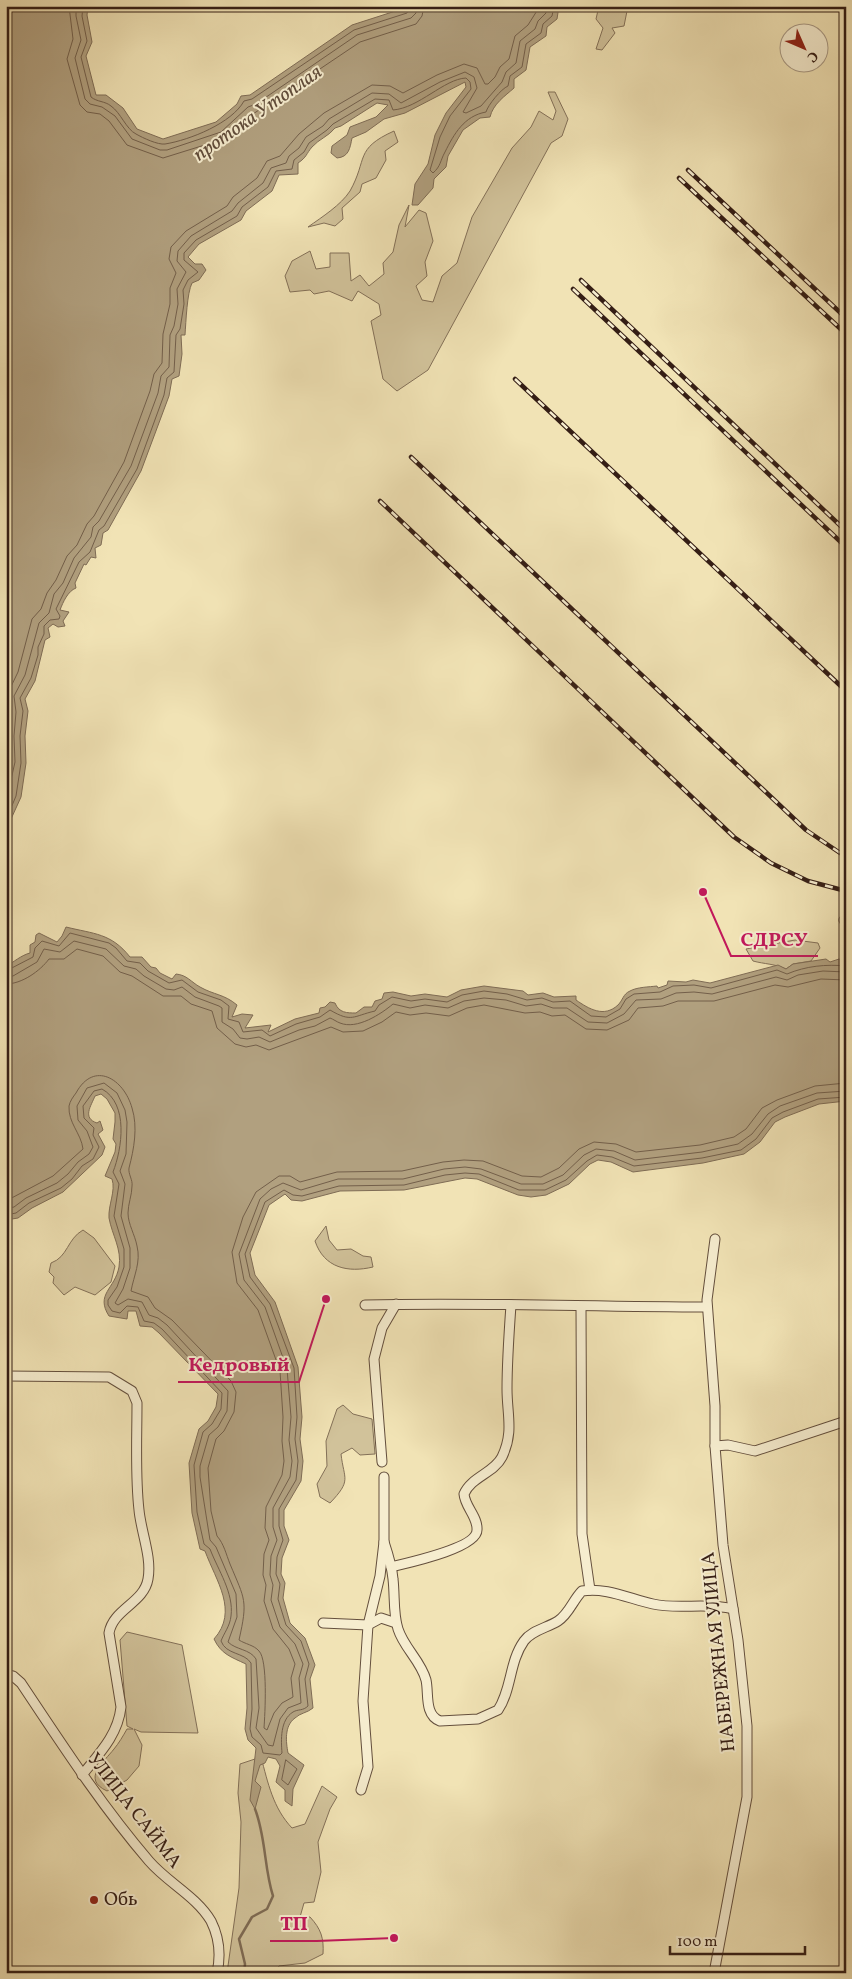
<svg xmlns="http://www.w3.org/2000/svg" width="852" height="1979" viewBox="0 0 852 1979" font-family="Vollkorn,serif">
<rect width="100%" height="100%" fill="#f1e3b5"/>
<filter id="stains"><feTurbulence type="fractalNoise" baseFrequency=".004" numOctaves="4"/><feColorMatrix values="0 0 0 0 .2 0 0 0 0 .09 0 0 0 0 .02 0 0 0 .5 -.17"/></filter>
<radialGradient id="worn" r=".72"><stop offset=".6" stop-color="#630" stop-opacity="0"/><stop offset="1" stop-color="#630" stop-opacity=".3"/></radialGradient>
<!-- green -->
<g fill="#d1c29a" stroke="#837058">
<path d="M599,6H628L624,26L612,28L615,33L602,50L596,49L603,28L596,19Z"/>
<path d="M548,92H555L568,119L562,136L551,143L428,370L397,391L383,379L371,321L381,315L379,304L358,291L352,301L329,291L314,294L310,290L290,292L285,276L292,261L310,251L316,269L330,267V253H349L351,281L360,275L369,286L384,274L383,263L393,252L399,225L409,205L405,227L419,210L426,213L433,241L425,262L427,276L416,286L422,300L433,302L442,276L457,263L472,217L512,148L531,127L539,111L553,120L556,111Z"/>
<path d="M394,131L398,142L385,151L386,160L376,178L362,184L360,192L342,208L343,219L335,226L324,223L308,227C322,217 341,205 350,191C368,159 354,149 394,131Z"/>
<path d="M795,940L818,943L820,948L811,961L793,964L786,969C776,964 764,964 753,961L746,949Z"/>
<path d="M326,1226L329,1240L337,1250L351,1249L363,1256L371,1257L373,1267C348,1273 324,1268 315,1241Z"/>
<path d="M83,1230L94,1238L115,1266L111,1282L95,1295L75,1287L64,1295L53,1283L54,1277L49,1272L51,1263C68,1257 67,1239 83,1230Z"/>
<path d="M343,1405L353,1414L372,1419L375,1454L360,1455L352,1448L341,1454C344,1480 352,1480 330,1503L320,1497L317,1484L327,1466L326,1441L337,1409Z"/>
<path d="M127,1632L182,1645L198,1733L141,1732L134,1729L142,1745L139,1766L127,1780L107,1791C81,1779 104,1762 114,1749C119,1743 123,1736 127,1729H133L127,1726L120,1640Z"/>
<path d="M261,1757C268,1783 273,1808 292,1828L305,1824L322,1786L337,1797L330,1809L318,1842L321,1872L314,1902L304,1903L300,1917H310C321,1929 324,1938 323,1954L305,1963L279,1966L273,1973H227L239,1888L241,1822L238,1793L240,1764Z"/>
</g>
<!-- water -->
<g fill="#b1a07f" stroke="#7f6c55">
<path d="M6,6H88L87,15L92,42L86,56L96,95H106L123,108L137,129L163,139L216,122L237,104L241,96L250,95L352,25L411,6H559L557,19L547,27L546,36L530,47L526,70L514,79V88C505,96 493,104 490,117L480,118L463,130L448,156L446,167L434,179L433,188L418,205H412L415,184L428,164L435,135L446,113L466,87L465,82L405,113L384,119L366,132L352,138C350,148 349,157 337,158L331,153L332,146L347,135L350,127L376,117L388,105L377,103L341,126L335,128C329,136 319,139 312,147C306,154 307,157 298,163V174L279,175L272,191L246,211L241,220L199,244L188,257L195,264H202L206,270L199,280L192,283C187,293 186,321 185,335H181L182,354L179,376L172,379L169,396L141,471L108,530L103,533L101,545L95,548L96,558L91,557L86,565L84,564L75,583L76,588C68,591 63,602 60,610L69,612L63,621L65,626L58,627L53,624L48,628L50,637L45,640L35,681L25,699L28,711L25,736L26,763L21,797L6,830Z"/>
<path d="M66,927C94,934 111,933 130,957H142L151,967L156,968L160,973L172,979L176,974C187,975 191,982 200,987C214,995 224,994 237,1005L232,1017L242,1014L253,1015L245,1028L271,1025L268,1032L295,1019L319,1013L320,1008L325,1007L330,1002L335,1003C339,1013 347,1013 356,1013L364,1007H372L375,1001L382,999L384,993L393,992L411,996L425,994L447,997L461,990L484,986L523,991L528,995L543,993L554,997L576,996V1000C589,1009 604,1018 618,1005C623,1000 623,994 630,991C637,987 649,987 657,986L658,988L667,985L668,981L686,982L693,980L710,983L778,965L786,969L793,964L826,959L830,962L839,959L846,961V1101L819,1104L785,1117L775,1122L760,1142L744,1154L703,1163L633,1172L611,1162L598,1160L590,1164L569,1184L546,1195L531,1197L518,1195L477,1179L465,1178L404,1190L340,1191L302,1201L291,1200L285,1194L269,1205L250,1253L255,1275L275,1302L298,1367L302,1417L300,1439L303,1461L301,1481L284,1510V1526L289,1540L282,1558L281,1574L285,1583L283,1598L290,1623L305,1638L315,1665L310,1679L313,1708C307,1713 300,1713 295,1718C284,1726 286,1742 288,1753L304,1765L293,1789L292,1806L285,1801V1790L276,1782L280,1766L276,1759L268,1757L265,1763L260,1765L255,1781L261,1787L255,1809L250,1800L256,1748L248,1740L245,1729L247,1708L246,1664C231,1657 221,1654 214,1639C239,1611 216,1581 205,1551L200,1549L192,1513L189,1463L199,1429L208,1421L216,1407L218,1394L159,1333L152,1327L140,1326L136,1311H128L127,1319L109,1316C95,1294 115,1289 119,1267C122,1249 112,1235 109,1218C108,1205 116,1191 112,1179L105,1176L115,1152L116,1144L113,1139L115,1122V1113L107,1099L101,1094L95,1096C91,1106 82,1118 97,1123L100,1121L103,1130L98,1134L105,1147L102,1155L63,1192L32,1208L18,1218L6,1220V967C13,962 22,955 30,953V945L35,942L36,935L39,933L57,942L62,936Z"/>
</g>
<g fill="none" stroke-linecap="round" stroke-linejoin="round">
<!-- shore -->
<g stroke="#735f4a" stroke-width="1">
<path d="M69,6L73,39L67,59L80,105L87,112L100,114L109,121L127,145L163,158L224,139L253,114L360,42L416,24L422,16L424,6"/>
<path d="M76,6V16L81,40L75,58L85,99L90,104L102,107L115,116L132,139L160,150H167L221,132L248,107L256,104L357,35L411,18L416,13L417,6"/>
<path d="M83,6L82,16L87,41L81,57L91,97C97,102 105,101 111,106C121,113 126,129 136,134C143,138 158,145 165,144C190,140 232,123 244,101L252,99L354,30L407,13L410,6"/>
<path d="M6,697L18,672L32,619L41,609L47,593L56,580L67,556L77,545L87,524L94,516L124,462L150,391L154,374L162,363L163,334L170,304V288L176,273L169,259L171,247L186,231L227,206L233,197L257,178L267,161L280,156L299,134L324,113L372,85L390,86L403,93L437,75L464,64L477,68L485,84H488L495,77L500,67L509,59L515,36L528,25L540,6"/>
<path d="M6,802L15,762L14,736L16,712L14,696L25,675L39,623L49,613L54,594L63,583L74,558L91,537L93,527L99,521L131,466L158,393L161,376L169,367L170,335L174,326L178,304L177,289L186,272L177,261L178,251L191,236L232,211L238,203L263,183L271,168L286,163L289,156L299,148L306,137L323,126L329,119L372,93L389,94L401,103L440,82L465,72L474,77L477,88L463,112L466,113L481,106L502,82L506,72L516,63L520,41L535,29L538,21L546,13L547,6"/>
<path d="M6,820L16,796L21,763L20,736L23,711L20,698L31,678L38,655V647L44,634V626L50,620L59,619L60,616L56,609L79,562L90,552L99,530L104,526L137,469L164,395L167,378L174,372L176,335L180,329L184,304L183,290L188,280L198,272L184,260V253L196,240L237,216L242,207L268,187L276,171L292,169L294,160L304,152L309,143L327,130L333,124L375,99L389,100L393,110C419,108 444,79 466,78L470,82L471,89L450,116L440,137L430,170L433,173C441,166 440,161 445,152C454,134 464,116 486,112C488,105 501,89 508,86L510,76L522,67L526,44L541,33L543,24L552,16L554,6"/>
<path d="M6,971L33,957L35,948L42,941L59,946L70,933L109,943L116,948L127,961L140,963L148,971L169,983L182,980L198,992L221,1000L229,1006L228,1019L239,1022L243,1032L262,1030L270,1036L296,1024L320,1017L330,1010C352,1023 353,1016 375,1011L379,1005L392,997L411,1001L425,999L447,1002L462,995L484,991L507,994L527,1000L542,998L553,1002L570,1001L591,1016L606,1017L620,1009L626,999L634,994L660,992L673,986L694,985L711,988L777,970L787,974C806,966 826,964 846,966"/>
<path d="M6,977L13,976L37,962L44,949L60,952L74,941L106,949L124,966L136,969L144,976L166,989L174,990L182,987L195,997L219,1006L222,1008V1022L233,1029L240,1038L247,1039L259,1037L270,1042L299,1030L315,1026L330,1018C333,1019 337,1022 340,1023C357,1030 381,1014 393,1004L410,1008L425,1005L448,1008L464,1001L484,998L506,1000L526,1006L541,1004L553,1008H567L588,1022L607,1023L624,1014L636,1000L661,999L676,993L694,992L712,994L776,977L787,980L798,975L823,971L846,972"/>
<path d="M6,984C22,984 40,971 49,959H64L77,949L103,956L120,972L132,976L163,996H181L191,1004L212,1011L217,1028L235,1044L246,1047L256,1045L269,1050L331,1027L343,1032L363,1031L382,1022L396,1012L410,1015L426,1013L449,1016L467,1008L484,1005L525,1013L540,1012L552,1016L565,1015L586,1029L607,1030L629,1020L638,1008L663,1006L678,1001H714L775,985L788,987L821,979L846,980"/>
<path d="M6,1201L53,1176L83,1149C81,1133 68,1123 69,1106C70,1101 73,1097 76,1093C94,1060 124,1079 132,1108C138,1127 134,1149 129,1168C128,1174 133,1180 132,1186C132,1195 128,1204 128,1213C128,1224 135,1235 137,1246C141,1262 134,1275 131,1291L148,1297L155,1308L172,1320L231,1381L236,1392L234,1412L224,1431L216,1439L208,1468L211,1511L217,1536C224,1544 226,1554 230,1564C245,1600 248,1600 239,1640C245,1644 254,1645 259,1651C268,1660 265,1714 264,1728L267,1730L274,1713L282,1703L293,1697L291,1678L295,1664L289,1649L273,1629L264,1601L266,1585L263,1575L264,1554L269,1540L265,1528L266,1507L282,1475L284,1461L282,1441L283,1417L280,1371L258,1310L237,1283L232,1252L243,1217L256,1192L279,1176H290L300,1182L337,1172L402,1171L443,1162L464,1160L483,1161L522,1176L541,1177L559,1168L579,1149L594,1142L616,1144L636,1152L700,1145L734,1137L746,1129L762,1108L777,1100L815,1086L846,1083"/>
<path d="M6,1209L14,1207L26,1198L57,1183L68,1174L78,1162L89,1154L93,1147L87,1131L78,1120L77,1106L87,1088L104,1083L117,1093L125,1110L127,1122L126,1154L120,1171L125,1184L121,1216L130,1248V1268L123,1289L115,1303L118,1305L128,1299L142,1302L149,1315L158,1318L167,1325L228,1391L227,1411L218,1427L209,1435L200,1466V1477L210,1540L216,1547L236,1594L237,1617L228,1642C236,1650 250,1649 256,1659L259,1708L256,1728L268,1745L273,1746L280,1719L288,1708L301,1703L299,1678L303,1664L295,1644L280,1627L271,1600L273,1585L270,1575L271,1556L277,1540L273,1527V1508L290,1477L292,1461L289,1440L291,1417L287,1369L265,1307L244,1280L239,1254L260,1199L271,1189L283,1183L301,1190L338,1179H403L444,1169L465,1167L481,1169L521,1184H543L563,1175L584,1155L596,1149L614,1151L635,1160L702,1152L738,1144L752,1134L768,1114L780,1106L817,1093L846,1091"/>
<path d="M6,1215L16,1213L29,1203L61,1188L72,1179L82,1166L93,1159L99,1147L93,1135L94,1128L84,1118L83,1106L94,1091L102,1089C129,1104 122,1149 113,1172L119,1184L114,1216L124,1249V1267L117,1287L108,1300V1305L112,1311L120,1313L127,1306L138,1307L144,1321L154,1323L162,1329L222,1393L221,1409L212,1424L203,1432L194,1465L197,1512L204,1544L210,1549C218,1570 234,1593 231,1616C230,1626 224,1633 221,1641C226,1655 244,1652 251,1663L252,1709L250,1729L252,1737L261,1745L263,1753L280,1755L282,1753C281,1740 280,1720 293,1712C298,1709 303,1711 308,1706L305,1679L309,1664L301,1641L286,1625L278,1599L280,1584L276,1574L277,1557L283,1540L279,1526V1509L296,1480L298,1461L295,1439L297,1417L294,1368L270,1304L250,1277L245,1254L265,1202L284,1190L293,1195L302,1196L339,1186L404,1185L445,1175L465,1173L479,1174L519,1190H545L566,1180L587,1161L597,1155L612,1157L634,1166L702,1158L741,1150L756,1139L772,1118L783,1112L818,1099L846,1097"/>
<path d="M286,1760L297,1769L288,1785L282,1780Z"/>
</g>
<!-- stream -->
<path stroke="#7f6c55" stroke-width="2.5" d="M244,1973L245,1964L239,1939L252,1917L267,1909L273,1896C264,1868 266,1837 255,1809"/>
<defs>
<g id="street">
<path d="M844,920L846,921"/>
<path d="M365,1305C479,1302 593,1307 707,1307"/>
<path d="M581,1307L582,1534L590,1590"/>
<path d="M6,1376L109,1377L132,1391L137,1403C137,1439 135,1475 139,1510C141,1532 152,1557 148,1579C144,1603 113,1609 109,1633L121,1707C118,1735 99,1754 82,1775"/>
<path d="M715,1446L728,1445L755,1451L846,1421"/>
<path d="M382,1462L374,1359L382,1328L396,1304"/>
<path d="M384,1542C388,1554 392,1567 393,1579C395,1596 393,1614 398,1629C404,1648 421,1661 426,1680C429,1693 424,1715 440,1721L478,1719L498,1710C512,1689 509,1662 524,1641C532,1630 547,1628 558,1621C569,1614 573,1600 582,1591C606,1587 630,1599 653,1604C679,1610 706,1602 733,1609"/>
<path d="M391,1567C407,1563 477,1548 477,1530C478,1517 465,1507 464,1494C471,1477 494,1473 502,1457C514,1432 507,1415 507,1389C507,1361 509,1333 511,1305"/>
<path d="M323,1623L368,1625L381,1618L396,1623"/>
<path d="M6,1674L13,1676L21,1683C61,1743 101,1805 149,1861C168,1883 196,1896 211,1921C219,1937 221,1955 217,1973"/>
<path d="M361,1790L368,1767L363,1701L368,1625L380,1576L384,1542V1477"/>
<path d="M714,1973L747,1797V1726L738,1640L723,1545L715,1446V1406L707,1300L715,1239"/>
</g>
</defs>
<!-- street casing -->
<use href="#street" stroke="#644f3d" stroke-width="11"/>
<!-- street -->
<use href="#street" stroke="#f6edcf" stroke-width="9"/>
<defs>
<g id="rail">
<path d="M688,170L846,318"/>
<path d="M679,178L846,334"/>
<path d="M581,280L846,531"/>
<path d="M573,289L846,547"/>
<path d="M515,379L846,691"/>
<path d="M411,457L806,830L846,857"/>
<path d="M380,501L734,837L771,863L808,881L846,891"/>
</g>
</defs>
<!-- rail casing -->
<use href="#rail" stroke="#351e15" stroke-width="4.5"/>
<!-- rail -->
<use href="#rail" stroke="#f6edcf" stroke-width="2.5" stroke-dasharray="8" stroke-linecap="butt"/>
</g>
<!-- markers -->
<circle fill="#8f2418" stroke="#f6edcf" stroke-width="2" cx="94" cy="1900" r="5"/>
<g text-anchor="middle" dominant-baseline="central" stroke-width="4" stroke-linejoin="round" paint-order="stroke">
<!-- street labels -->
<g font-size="19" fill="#351e15" stroke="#f6edcf">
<text transform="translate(719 1652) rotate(-96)">НАБЕРЕЖНАЯ УЛИЦА</text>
<text transform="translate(134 1811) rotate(52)">УЛИЦА САЙМА</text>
</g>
<!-- poi labels -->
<g font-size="19" fill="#351e15" stroke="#f6edcf" text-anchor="start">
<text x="104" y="1900">Обь</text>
</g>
<!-- water labels -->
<g font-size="20" font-style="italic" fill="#604c3a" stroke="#f6edcf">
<text transform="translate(258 114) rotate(-35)">протока Утоплая</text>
</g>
</g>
<!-- callouts -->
<path fill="none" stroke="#c2185b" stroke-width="2" d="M703 892L731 956H818M326 1299L299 1382H178M394 1938L317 1941H270"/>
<g fill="#c2185b" stroke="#f6edcf" stroke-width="2">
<circle cx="703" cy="892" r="5"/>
<circle cx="326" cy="1299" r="5"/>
<circle cx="394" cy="1938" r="5"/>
</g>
<g font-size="20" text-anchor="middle" font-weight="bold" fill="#c2185b" stroke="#f6edcf" stroke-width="4" stroke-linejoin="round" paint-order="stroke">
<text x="774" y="946">СДРСУ</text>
<text x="239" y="1371">Кедровый</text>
<text x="294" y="1930">ТП</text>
</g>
<!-- margin -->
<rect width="852" height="1979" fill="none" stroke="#f1e3b5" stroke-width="25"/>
<rect x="8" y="8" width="837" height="1964" fill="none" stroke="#351e15" stroke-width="2.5"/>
<rect x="12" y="12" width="827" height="1954" fill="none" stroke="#351e15"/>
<!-- north arrow -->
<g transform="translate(804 48) rotate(135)"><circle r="24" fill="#f6edcf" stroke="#a99a85"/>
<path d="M0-4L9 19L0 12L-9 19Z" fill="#8f2418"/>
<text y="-8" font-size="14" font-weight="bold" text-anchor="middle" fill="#351e15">С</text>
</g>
<!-- scale -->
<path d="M670 1946v8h135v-8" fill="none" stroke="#351e15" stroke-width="2.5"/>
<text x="677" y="1946" font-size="15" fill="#351e15" stroke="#f6edcf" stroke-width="4" paint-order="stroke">100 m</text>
<rect width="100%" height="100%" filter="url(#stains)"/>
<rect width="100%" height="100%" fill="url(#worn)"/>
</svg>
